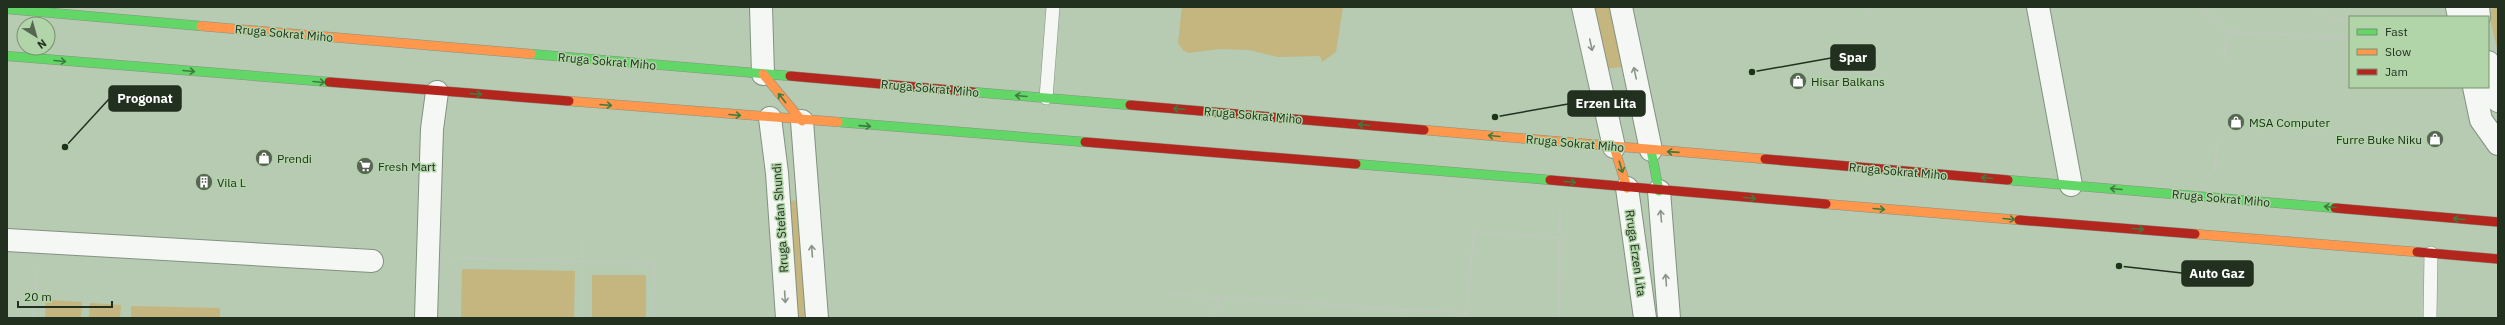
<svg xmlns="http://www.w3.org/2000/svg" width="2505" height="325" viewBox="0 0 2505 325" font-family="'IBM Plex Sans',sans-serif">
<rect width="100%" height="100%" fill="#b7cab2"/>
<!-- green -->
<g fill="#c5b57e">
<path d="M1182,7H1343L1336,52L1322,62L1320,56L1278,57L1249,50L1220,49L1188,53L1183,50L1178,43Z"/>
<path d="M1585,7H1611L1622,67L1595,70Z"/>
<path d="M2493,7H2498V53L2489,14Z"/>
<path d="M801,200L809,318H796L788,201Z"/>
<path d="M462,269L575,271L574,318H461Z"/>
<rect x="592" y="275" width="54" height="43"/>
<path d="M46,300L82,302L81,318H45Z"/>
<path d="M90,303L121,305L120,318H89Z"/>
<path d="M131,306L220,308V318H131Z"/>
</g>
<g fill="none" stroke-linecap="round" stroke-linejoin="round">
<defs>
<g id="lane">
<path d="M1046,98L1053,7"/>
<path d="M2430,318L2431,253"/>
</g>
<g id="street">
<path d="M761,7L763,74"/>
<path d="M1583,7L1614,147"/>
<path d="M1621,7L1651,150"/>
<path d="M2038,7L2071,185"/>
<path d="M2457,7L2459,17"/>
<path d="M2478,7L2479,17"/>
<path d="M2488,62L2498,101"/>
<path d="M2474,87L2481,120L2498,144"/>
<path d="M770,118L777,173L787,318"/>
<path d="M802,121L817,318"/>
<path d="M1627,188L1645,318"/>
<path d="M1659,191L1669,318"/>
<path d="M7,240L372,261"/>
<path d="M426,318L432,129L437,92"/>
</g>
<g id="fast">
<path d="M7,9L201,26"/>
<path d="M531,54L790,76"/>
<path d="M7,56L329,82"/>
<path d="M973,92L1130,105"/>
<path d="M838,122L1085,142"/>
<path d="M1651,150L1659,191"/>
<path d="M1356,164L1550,180"/>
<path d="M2008,180L2335,208"/>
</g>
<g id="slow">
<path d="M201,26L531,54"/>
<path d="M763,74L802,121"/>
<path d="M569,101L838,122"/>
<path d="M1424,130L1765,159"/>
<path d="M1614,147L1627,188"/>
<path d="M1826,204L2019,220"/>
<path d="M2195,234L2417,252"/>
</g>
<g id="jam">
<path d="M790,76L973,92"/>
<path d="M329,82L569,101"/>
<path d="M1130,105L1424,130"/>
<path d="M1085,142L1356,164"/>
<path d="M1765,159L2008,180"/>
<path d="M1550,180L1826,204"/>
<path d="M2335,208L2498,222"/>
<path d="M2019,220L2195,234"/>
<path d="M2417,252L2498,259"/>
</g>
</defs>
<!-- lane casing -->
<use href="#lane" stroke="#839280" stroke-width="14"/>
<!-- street casing -->
<use href="#street" stroke="#839280" stroke-width="24"/>
<!-- fast casing -->
<use href="#fast" stroke="#839280" stroke-width="10"/>
<!-- slow casing -->
<use href="#slow" stroke="#839280" stroke-width="10"/>
<!-- jam casing -->
<use href="#jam" stroke="#839280" stroke-width="10"/>
<!-- path -->
<g stroke="#c2c7c0" stroke-width="2.5" stroke-dasharray="2 2" stroke-linecap="butt">
<path d="M1868,7L1870,15"/>
<path d="M2199,7L2227,32L2346,38L2350,36"/>
<path d="M2314,7L2332,19L2350,20"/>
<path d="M2224,60L2227,32"/>
<path d="M2215,170L2217,139"/>
<path d="M455,258L654,264L653,318"/>
<path d="M1168,294L1403,310"/>
<path d="M33,318L37,269"/>
<path d="M582,318V239"/>
<path d="M1215,318L1217,297"/>
<path d="M1402,318L1403,310L1465,313"/>
<path d="M1465,318L1474,232L1560,238"/>
<path d="M1559,318L1560,208"/>
</g>
<!-- lane -->
<use href="#lane" stroke="#f4f7f3" stroke-width="13"/>
<!-- street -->
<use href="#street" stroke="#f4f7f3" stroke-width="22"/>
<!-- fast -->
<use href="#fast" stroke="#63d668" stroke-width="9"/>
<!-- slow -->
<use href="#slow" stroke="#ff974d" stroke-width="9"/>
<!-- jam -->
<use href="#jam" stroke="#b3261e" stroke-width="9"/>
</g>
<!-- one-way arrows -->
<defs><path id="oneway-shaft" d="M-6 0H5M1.5-3L5.5 0L1.5 3" fill="none" stroke-width="1.6" stroke-linecap="round" stroke-linejoin="round"/></defs>
<g stroke="#8b9489">
<use href="#oneway-shaft" transform="translate(1591 45) rotate(78)"/>
<use href="#oneway-shaft" transform="translate(1635 73) rotate(-102)"/>
<use href="#oneway-shaft" transform="translate(1661 216) rotate(-95)"/>
<use href="#oneway-shaft" transform="translate(812 251) rotate(-94)"/>
<use href="#oneway-shaft" transform="translate(1666 280) rotate(-94)"/>
<use href="#oneway-shaft" transform="translate(785 297) rotate(86)"/>
</g>
<g stroke="#3f7b40">
<use href="#oneway-shaft" transform="translate(60 61) rotate(5)"/>
<use href="#oneway-shaft" transform="translate(189 71) rotate(5)"/>
<use href="#oneway-shaft" transform="translate(319 82) rotate(5)"/>
<use href="#oneway-shaft" transform="translate(476 94) rotate(4)"/>
<use href="#oneway-shaft" transform="translate(1021 96) rotate(-175)"/>
<use href="#oneway-shaft" transform="translate(782 98) rotate(-129)"/>
<use href="#oneway-shaft" transform="translate(606 105) rotate(5)"/>
<use href="#oneway-shaft" transform="translate(1179 109) rotate(-175)"/>
<use href="#oneway-shaft" transform="translate(735 115) rotate(5)"/>
<use href="#oneway-shaft" transform="translate(1364 125) rotate(-175)"/>
<use href="#oneway-shaft" transform="translate(865 126) rotate(4)"/>
<use href="#oneway-shaft" transform="translate(1494 136) rotate(-175)"/>
<use href="#oneway-shaft" transform="translate(1673 152) rotate(-176)"/>
<use href="#oneway-shaft" transform="translate(1621 167) rotate(73)"/>
<use href="#oneway-shaft" transform="translate(1987 178) rotate(-175)"/>
<use href="#oneway-shaft" transform="translate(1570 182) rotate(6)"/>
<use href="#oneway-shaft" transform="translate(2116 189) rotate(-175)"/>
<use href="#oneway-shaft" transform="translate(1750 198) rotate(5)"/>
<use href="#oneway-shaft" transform="translate(2330 207) rotate(-175)"/>
<use href="#oneway-shaft" transform="translate(1879 209) rotate(5)"/>
<use href="#oneway-shaft" transform="translate(2009 219) rotate(5)"/>
<use href="#oneway-shaft" transform="translate(2459 219) rotate(-175)"/>
<use href="#oneway-shaft" transform="translate(2138 229) rotate(5)"/>
</g>
<!-- icons -->
<defs>
<symbol id="shop-disc" viewBox="-11 -11 22 22"><circle r="9.5" fill="#566652" stroke="#b1d4a8"/><path d="M-5-2.5h2.3a2.7 3.5 0 0 1 5.4 0H5L5.5 6h-11ZM-1.5-2.5h3a1.5 2.3 0 0 0-3 0Z" fill="#fff"/></symbol>
<symbol id="supermarket-disc" viewBox="-11 -11 22 22"><circle r="9.5" fill="#566652" stroke="#b1d4a8"/><path d="M-6-5.5h2.5l.6 2H6L4.5 2H-2.5L-4.4-4H-6ZM-1.5 3.2a1.3 1.3 0 1 0 .1 0ZM3 3.2a1.3 1.3 0 1 0 .1 0Z" fill="#fff"/></symbol>
<symbol id="building-disc" viewBox="-11 -11 22 22"><circle r="9.5" fill="#566652" stroke="#b1d4a8"/><path d="M-4-6H4V6H1V3H-1V6H-4ZM-2.5-4.3h1.7v1.8h-1.7ZM.8-4.3h1.7v1.8H.8ZM-2.5-1h1.7V.8h-1.7ZM.8-1h1.7V.8H.8Z" fill="#fff"/></symbol>
</defs>
<g fill-rule="evenodd">
<use href="#shop-disc" x="1788" y="71" width="20" height="20"/>
<use href="#shop-disc" x="2226" y="112" width="20" height="20"/>
<use href="#shop-disc" x="2425" y="129" width="20" height="20"/>
<use href="#shop-disc" x="254" y="148" width="20" height="20"/>
<use href="#supermarket-disc" x="355" y="156" width="20" height="20"/>
<use href="#building-disc" x="194" y="172" width="20" height="20"/>
</g>
<g text-anchor="middle" dominant-baseline="central" stroke-width="3" stroke-linejoin="round" paint-order="stroke">
<!-- street labels -->
<g font-size="12" fill="#22301f" stroke="#b1d4a8">
<text transform="translate(284 33) rotate(5)">Rruga Sokrat Miho</text>
<text transform="translate(607 61) rotate(5)">Rruga Sokrat Miho</text>
<text transform="translate(930 88) rotate(5)">Rruga Sokrat Miho</text>
<text transform="translate(1253 115) rotate(5)">Rruga Sokrat Miho</text>
<text transform="translate(1575 143) rotate(5)">Rruga Sokrat Miho</text>
<text transform="translate(1898 171) rotate(5)">Rruga Sokrat Miho</text>
<text transform="translate(2221 198) rotate(5)">Rruga Sokrat Miho</text>
<text transform="translate(780 218) rotate(-94)">Rruga Stefan Shundi</text>
<text transform="translate(1636 253) rotate(82)">Rruga Erzen Lita</text>
</g>
<!-- poi labels -->
<g font-size="12" fill="#22301f" stroke="#b1d4a8" text-anchor="start">
<text x="1811" y="81">Hisar Balkans</text>
<text x="2249" y="122">MSA Computer</text>
<text x="2422" y="139" text-anchor="end">Furre Buke Niku</text>
<text x="277" y="158">Prendi</text>
<text x="378" y="166">Fresh Mart</text>
<text x="217" y="182">Vila L</text>
</g>
</g>
<!-- callouts -->
<path fill="none" stroke="#22301f" stroke-width="1.5" d="M1752 72L1831 58M65 147L109 99M1495 117L1568 104M2119 266L2182 273"/>
<g fill="#22301f" stroke="#b1d4a8" stroke-width="1.5">
<circle cx="1752" cy="72" r="4"/>
<circle cx="65" cy="147" r="4"/>
<circle cx="1495" cy="117" r="4"/>
<circle cx="2119" cy="266" r="4"/>
</g>
<g fill="#22301f" stroke="#22301f" stroke-width="1.5">
<rect x="1831" y="45" width="44" height="25" rx="4"/>
<rect x="109" y="86" width="72" height="25" rx="4"/>
<rect x="1568" y="91" width="77" height="25" rx="4"/>
<rect x="2182" y="261" width="71" height="25" rx="4"/>
</g>
<g font-size="13" text-anchor="middle" font-weight="bold" fill="#fff">
<text x="1853" y="62">Spar</text>
<text x="145" y="103">Progonat</text>
<text x="1606" y="108">Erzen Lita</text>
<text x="2217" y="278">Auto Gaz</text>
</g>
<!-- border -->
<rect width="2505" height="325" fill="none" stroke="#22301f" stroke-width="16"/>
<!-- legend -->
<rect x="2349" y="16" width="140" height="72" fill="#b1d4a8" stroke="#789271"/>
<rect x="2357" y="29" width="20" height="6" fill="#63d668" stroke="#789271"/>
<text x="2385" y="36" font-size="12" fill="#22301f">Fast</text>
<rect x="2357" y="49" width="20" height="6" fill="#ff974d" stroke="#789271"/>
<text x="2385" y="56" font-size="12" fill="#22301f">Slow</text>
<rect x="2357" y="69" width="20" height="6" fill="#b3261e" stroke="#789271"/>
<text x="2385" y="76" font-size="12" fill="#22301f">Jam</text>
<!-- north arrow -->
<g transform="translate(36 36) rotate(143)"><circle r="19" fill="#b1d4a8" stroke="#789271"/>
<path d="M0-3L7 15L0 10L-7 15Z" fill="#566652"/>
<text y="-6" font-size="11" font-weight="bold" text-anchor="middle" fill="#22301f">N</text>
</g>
<!-- scale -->
<path d="M18 301v6h94v-6" fill="none" stroke="#22301f" stroke-width="2"/>
<text x="24" y="301" font-size="12" fill="#22301f" stroke="#b1d4a8" stroke-width="3" paint-order="stroke">20 m</text>
</svg>
